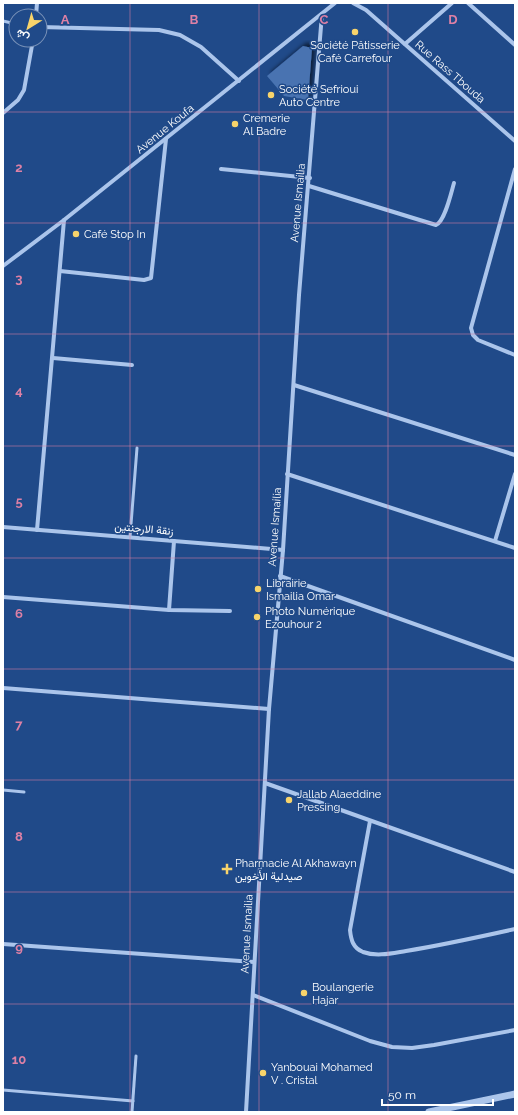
<svg xmlns="http://www.w3.org/2000/svg" width="518" height="1115" viewBox="0 0 518 1115" font-family="Raleway,Vazirmatn,sans-serif">
<defs>
<filter id="shadow"><feDropShadow dx="3.5" dy="-3.5" stdDeviation="2" flood-color="#0009"/></filter>
</defs>
<rect width="100%" height="100%" fill="#204a89"/>
<!-- building -->
<path fill="#4873b1" filter="url(#shadow)" d="M303,46L312,48L308,100L284,96L267,76Z"/>
<g fill="none" stroke-linecap="round" stroke-linejoin="round">
<!-- service -->
<g stroke="#abc5eb" stroke-width="3">
<path d="M3,21L16,24"/>
<path d="M130,537L137,448"/>
<path d="M3,790L24,792"/>
<path d="M3,1090L133,1101"/>
<path d="M132,1112L136,1056"/>
</g>
<!-- minor -->
<g stroke="#abc5eb" stroke-width="4">
<path d="M353,3L366,10L515,141"/>
<path d="M468,3L515,45"/>
<path d="M36,16L37,3"/>
<path d="M40,27L159,30L180,35L201,47L239,81"/>
<path d="M405,44L452,3"/>
<path d="M3,113L18,100L24,90L33,40"/>
<path d="M221,169L310,178"/>
<path d="M515,169L471,328L473,335L478,340L515,355"/>
<path d="M309,186L436,225C445,221 451,193 454,183"/>
<path d="M3,266L64,220L335,3"/>
<path d="M60,271L144,280L151,278L166,139"/>
<path d="M53,358L132,365"/>
<path d="M294,385L515,455"/>
<path d="M287,474L515,548"/>
<path d="M3,527L283,550"/>
<path d="M37,530L64,220"/>
<path d="M495,541L515,474"/>
<path d="M280,576L515,660"/>
<path d="M3,597L169,610L230,611"/>
<path d="M169,610L174,541"/>
<path d="M3,688L269,709"/>
<path d="M265,783L515,872"/>
<path d="M370,821L350,930C351,940 353,948 363,952C377,957 393,953 406,951C443,945 479,937 515,929"/>
<path d="M3,944L254,962"/>
<path d="M253,995L370,1041L392,1047L412,1048L434,1045L515,1030"/>
<path d="M246,1112L269,709L283,550L299,295L322,14"/>
</g>
<!-- tertiary -->
<path stroke="#abc5eb" stroke-width="7" d="M429,1112L515,1094"/>
</g>
<!-- grid -->
<path fill="none" stroke="#dd80a5" stroke-width="1" stroke-opacity="0.55" d="M130,3V1112M259,3V1112M388,3V1112M3,112H515M3,223H515M3,334H515M3,446H515M3,558H515M3,669H515M3,780H515M3,892H515M3,1004H515"/>
<!-- markers -->
<g fill="#f8d46b" stroke="#204a89" stroke-width="1.5">
<circle cx="355" cy="32" r="4"/>
<circle cx="271" cy="95" r="4"/>
<circle cx="235" cy="124" r="4"/>
<circle cx="76" cy="234" r="4"/>
<circle cx="258" cy="589" r="4"/>
<circle cx="257" cy="617" r="4"/>
<circle cx="289" cy="800" r="4"/>
<path d="M225 863h4v4h4v4h-4v4h-4v-4h-4v-4h4z"/>
<circle cx="304" cy="993" r="4"/>
<circle cx="263" cy="1073" r="4"/>
</g>
<g text-anchor="middle" dominant-baseline="central" stroke-width="3" stroke-linejoin="round" paint-order="stroke">
<!-- poi labels -->
<g font-size="11" fill="#fff" stroke="#204a89" text-anchor="start">
<text x="355" y="45" text-anchor="middle">Société Pâtisserie<tspan x="355" dy="13">Café Carrefour</tspan></text>
<text x="279" y="89">Société Sefrioui<tspan x="279" dy="13">Auto Centre</tspan></text>
<text x="243" y="118">Cremerie<tspan x="243" dy="13">Al Badre</tspan></text>
<text x="84" y="234">Café Stop In</text>
<text x="266" y="583">Librairie<tspan x="266" dy="13">Ismailia Omar</tspan></text>
<text x="265" y="611">Photo Numérique<tspan x="265" dy="13">Ezouhour 2</tspan></text>
<text x="297" y="794">Jallab Alaeddine<tspan x="297" dy="13">Pressing</tspan></text>
<text x="235" y="863">Pharmacie Al Akhawayn<tspan x="235" dy="13">صيدلية الأخوين</tspan></text>
<text x="312" y="987">Boulangerie<tspan x="312" dy="13">Hajar</tspan></text>
<text x="271" y="1067">Yanbouai Mohamed<tspan x="271" dy="13">V . Cristal</tspan></text>
</g>
<!-- street labels -->
<g font-size="11" fill="#fff" stroke="#204a89">
<text transform="translate(450 72) rotate(41)">Rue Rass Tbouda</text>
<text transform="translate(165 129) rotate(-39)">Avenue Koufa</text>
<text transform="translate(298 203) rotate(-85)">Avenue Ismailia</text>
<text transform="translate(275 527) rotate(-86)">Avenue Ismailia</text>
<text transform="translate(144 529) rotate(5)">زنقة الارجنتين</text>
<text transform="translate(247 934) rotate(-87)">Avenue Ismailia</text>
</g>
</g>
<g font-size="13" text-anchor="middle" font-weight="bold" fill="#dd80a5" stroke="#204a89" stroke-width="3" stroke-linejoin="round" paint-order="stroke">
<text x="65" y="24">A</text>
<text x="194" y="24">B</text>
<text x="324" y="24">C</text>
<text x="453" y="24">D</text>
<text x="19" y="172">2</text>
<text x="19" y="283">3</text>
<text x="19" y="395">4</text>
<text x="19" y="506">5</text>
<text x="19" y="618">6</text>
<text x="19" y="729">7</text>
<text x="19" y="841">8</text>
<text x="19" y="952">9</text>
<text x="19" y="1064">10</text>
</g>
<!-- border -->
<rect width="518" height="1115" fill="none" stroke="#ffffff" stroke-width="8"/>
<!-- north arrow -->
<g transform="translate(28 28) rotate(217)"><circle r="19" fill="#204a89" stroke="#7992b8"/>
<path d="M0-3L7 15L0 10L-7 15Z" fill="#f8d46b"/>
<text y="-6" font-size="11" font-weight="bold" text-anchor="middle" fill="#ffffff">ش</text>
</g>
<!-- scale -->
<path d="M382 1099v6h111v-6" fill="none" stroke="#ffffff" stroke-width="2"/>
<text x="388" y="1099" font-size="12" fill="#ffffff" stroke="#204a89" stroke-width="3" paint-order="stroke">50 m</text>
</svg>
